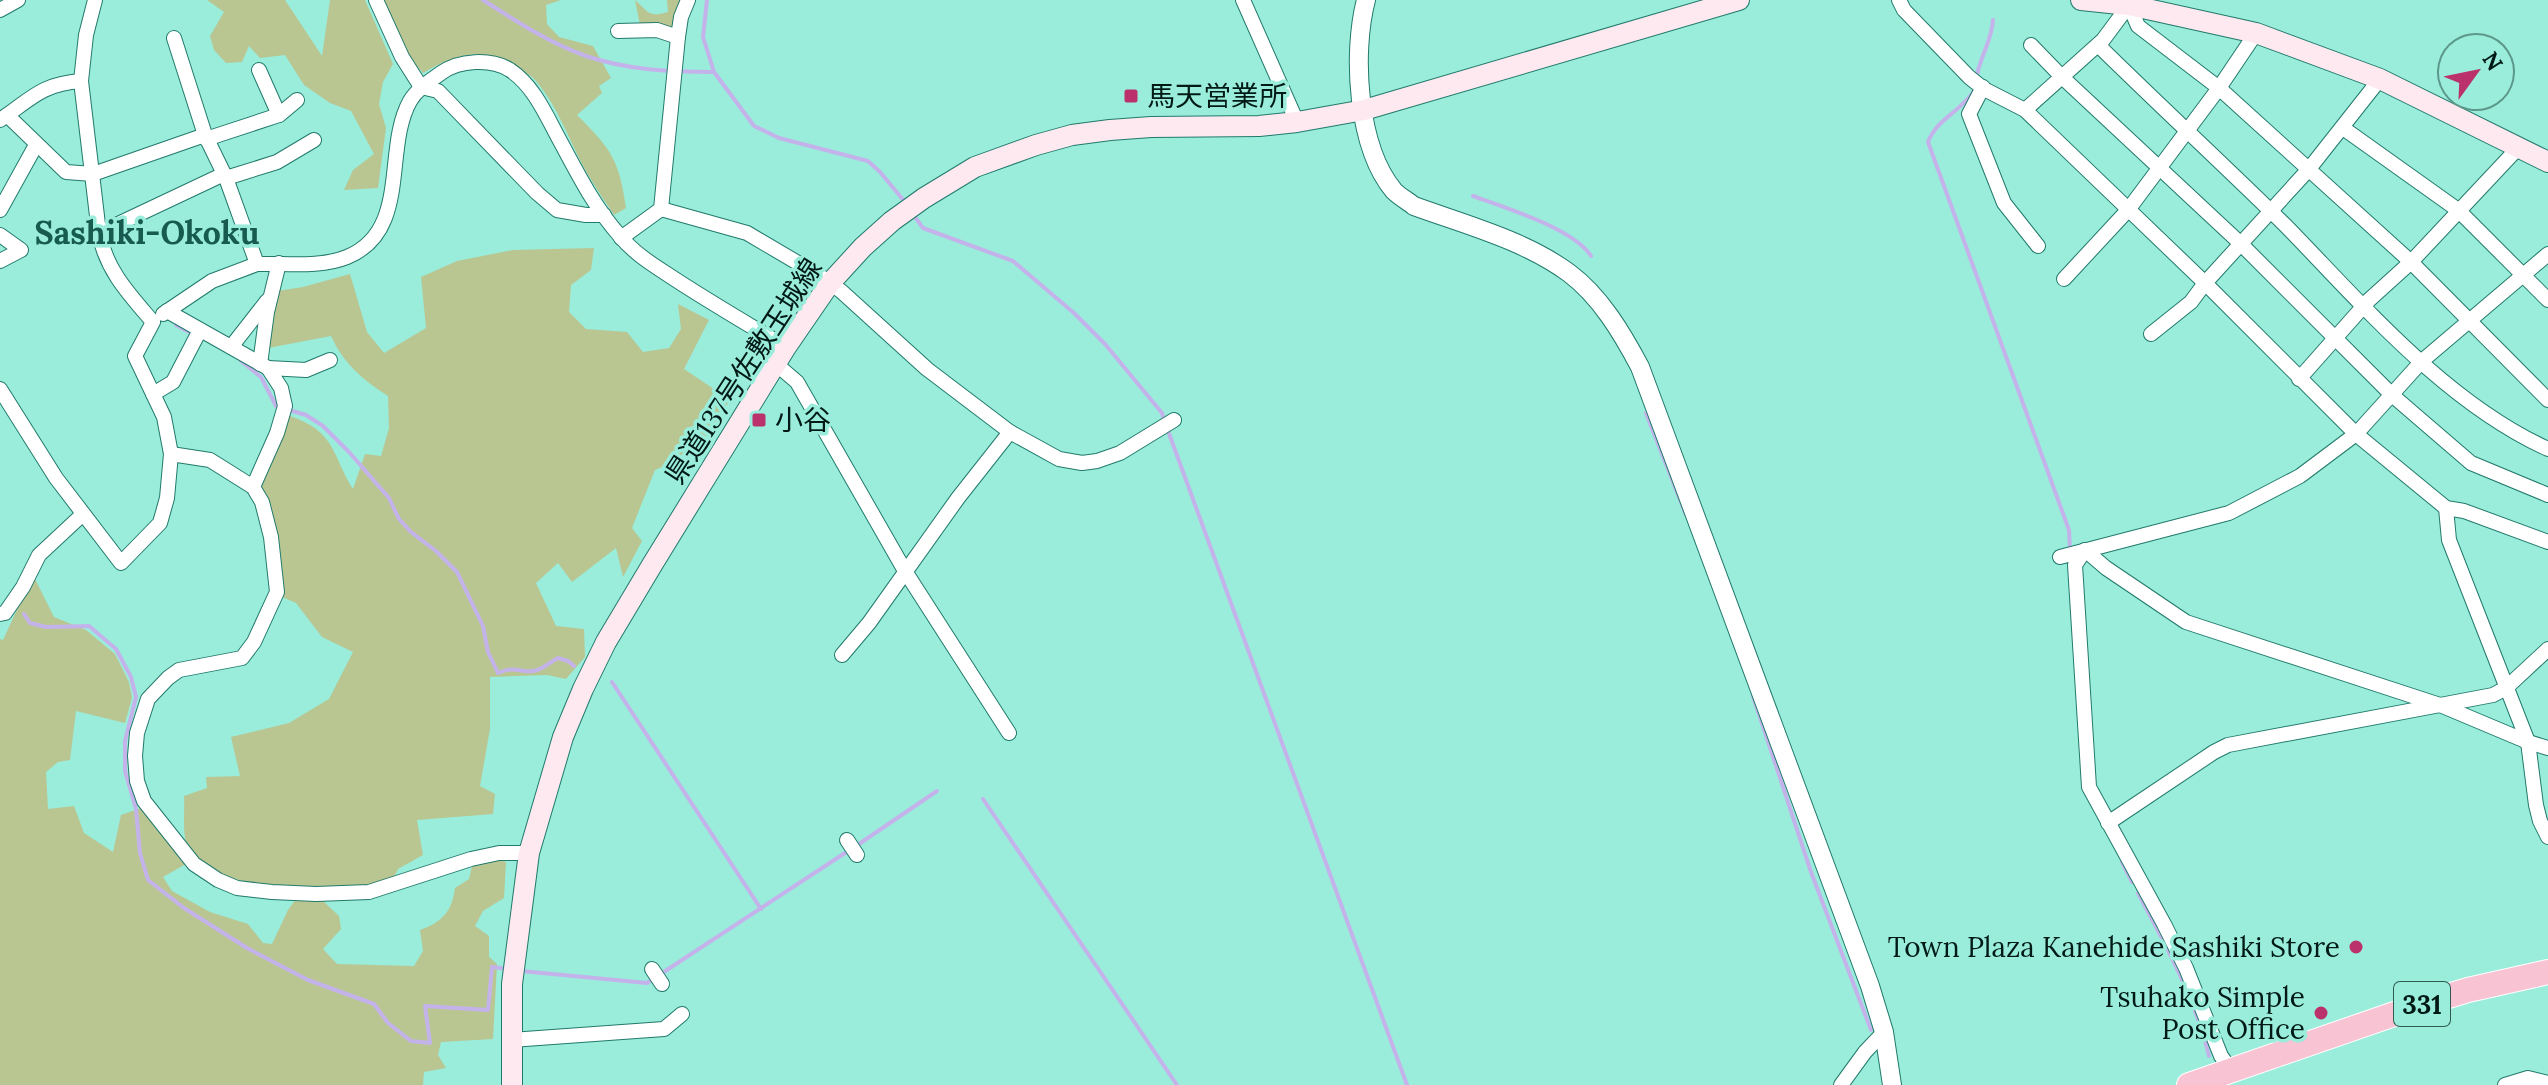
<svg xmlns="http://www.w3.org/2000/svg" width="2548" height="1085" viewBox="0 0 2548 1085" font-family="Lora,'Noto Sans JP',serif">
<rect width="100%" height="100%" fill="#9aecdb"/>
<!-- green -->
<g fill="#b9c692">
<path d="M207,0H285L322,56L330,0H365L393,64L383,82L379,104L386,128L378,188L344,190L353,170L374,154L351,111L330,103L304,85L285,55L260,58L249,46L242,62L226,63L214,50L210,36L224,12Z"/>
<path d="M382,0H561L546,5L547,24L559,37L593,46L611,78L599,86L602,93L577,115C611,149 619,159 626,208L614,215C605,202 596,188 587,173C570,143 559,108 536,81C532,76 526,73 521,70C486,46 458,52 423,73L407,55Z"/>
<path d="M635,0C649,12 648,18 668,12L667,0H684L676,33L640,25Z"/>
<path d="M594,248L591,270L571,285L569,312L586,329L627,332L643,352L669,348L681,329L678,304L709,320L684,369L729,399L718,428L699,440L695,453L655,470L632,528L642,541L623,577L616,548L572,582L558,563L536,583L556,626L584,629L585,657L566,679L547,675L490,677V729L480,786L495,794L493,814L417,820L423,855L398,869L394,877C384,880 374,884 365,886C323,892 204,892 187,845C182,832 185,810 184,796L207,788L206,777L240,776L231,737L289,723L329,699L353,652L322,637L296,603L282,597L283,587L270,503L260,485L290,416C336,432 331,453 353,489L365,454L381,456L389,428L388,396C362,379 344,364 331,336L268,348L277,291L303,287L350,274L367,332L384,353L426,328L421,277L457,261L513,250Z"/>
<path d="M33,575L54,617L86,630L115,654L129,682L132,698L125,723L76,711L70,760L58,762L46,772L48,809L74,806L84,833L113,852L121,815L141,808L186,864L163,877L172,891L210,912L248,924L263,943L272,944L288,910L296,899L322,900L339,916L341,929L323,949L337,964L414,966L423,951L420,930C442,922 452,912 455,888L469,879L472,866L499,860L506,862L504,898L483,911L475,926L489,936V957L497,964L493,1039L441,1042L438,1055L446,1068L424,1072L423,1085H0V639L3,640Z"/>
</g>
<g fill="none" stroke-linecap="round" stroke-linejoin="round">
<!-- stream -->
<g stroke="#c4b3eb" stroke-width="4">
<path d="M483,0C516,21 549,43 586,56C627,70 671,72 714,72L754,126L779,138L868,161L880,172L905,202"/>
<path d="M707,0L703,37L714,72"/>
<path d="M1977,75C1981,55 1992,40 1993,20"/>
<path d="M1973,92C1960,112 1937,119 1928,142L2069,530L2070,550"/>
<path d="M1473,196C1504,207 1574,229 1591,256"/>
<path d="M912,213L923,228L1013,261L1074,313L1105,344L1162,413L1164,420"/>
<path d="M176,325L195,335"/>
<path d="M241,361L261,377L276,406L306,415L323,426L349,452L389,498L399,519L411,532L436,551L457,572L483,626L488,652L498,673C517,665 518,673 533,671C542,670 550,662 558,658L568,661L574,666"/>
<path d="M1646,413L1686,515"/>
<path d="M1167,428L1407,1085"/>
<path d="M24,614L30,623L46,627L89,626L116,649L131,677L136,697L125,741V771L136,809L140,853L148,880L184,908L247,948L308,980L374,1004L388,1023L411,1041L430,1043L425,1006L488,1010L492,967L508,969"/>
<path d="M612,682L761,909"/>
<path d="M1753,696L1811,872L1871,1030"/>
<path d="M983,799L1177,1085"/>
<path d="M856,846L937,791"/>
<path d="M2122,862L2132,882"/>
<path d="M2138,893C2166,945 2195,998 2209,1056"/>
<path d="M521,971L647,983L848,851"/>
</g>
<defs>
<g id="minor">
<path d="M376,0L402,57L421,87L438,91L537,193L557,210L586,215H604"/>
<path d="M1243,0L1297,122"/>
<path d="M1899,0L1904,10L1969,77L1984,89L2025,110L2205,283L2356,434L2446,508L2464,511L2548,542"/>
<path d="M2129,5L2138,26L2219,88L2411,262L2548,400"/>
<path d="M0,10L18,0"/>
<path d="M618,31L657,30L678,37"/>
<path d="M174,38L205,135L226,178L257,264C285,263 320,268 347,257C411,231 383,149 410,101C417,89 430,81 441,73C459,60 491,58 510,70C534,86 546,115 559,139C577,172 594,207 620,236C633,252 650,263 667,274C706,300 746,323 786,347"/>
<path d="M2031,45L2062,77L2241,244L2392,395L2471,463L2548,495"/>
<path d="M2098,45C2160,106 2224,165 2286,226C2364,306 2445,402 2548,449"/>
<path d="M259,70L279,115"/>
<path d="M1983,87L1969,114L2004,203L2038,246"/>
<path d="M2025,110L2103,40L2129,5"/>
<path d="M7,115L66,172L93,174L205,135"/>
<path d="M0,120C31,99 41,84 81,81"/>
<path d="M2343,128L2458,210L2548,300"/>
<path d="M206,139L279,115L297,100"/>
<path d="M226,178L277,162L314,140"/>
<path d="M661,209L747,233L820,276L841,291L927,369L1010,432L1059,459L1082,463L1097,461L1120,453L1174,420"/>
<path d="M0,210L36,145"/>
<path d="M99,233L224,174"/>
<path d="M0,235L21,250L0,261"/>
<path d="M621,238L661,209L678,37L681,17L688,0"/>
<path d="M2064,279L2128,210L2219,88L2256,33"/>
<path d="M167,311L268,368L281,388L285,406L277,433L253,487"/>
<path d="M163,314L212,281L257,264"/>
<path d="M2151,334L2191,302L2205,283L2309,169L2380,79"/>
<path d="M231,347L267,301"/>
<path d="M260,364L267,312L279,263"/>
<path d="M776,364L797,382L905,571L1009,733"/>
<path d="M268,368L306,370L330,360"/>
<path d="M2299,379L2369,300L2411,262L2519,147"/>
<path d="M0,389L56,478L121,563L160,523L167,498L171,454L164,417L135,356L153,322C129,294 106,270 99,233L81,81L86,35L95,0"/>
<path d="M153,394L173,382L200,330"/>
<path d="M171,454L210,460L253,487L262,502L271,537L277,592L254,642L242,658L179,670L168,678L148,699L137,733L135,756L137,781L144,801L194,864L218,880L237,888L272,892L316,894L369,892L471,859L499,853H529"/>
<path d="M2446,508L2449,540L2528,742L2536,805L2540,821L2548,837"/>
<path d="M2085,550L2075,565L2089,787L2164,924L2186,968L2221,1056L2231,1070"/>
<path d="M2085,550L2106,568L2186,622L2440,705L2528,742L2548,748"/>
<path d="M2060,557L2229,513L2300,476L2356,434L2422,361L2548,254"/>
<path d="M0,614L5,613L23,587L39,555L83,514"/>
<path d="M842,655L869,623L958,498L1010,432"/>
<path d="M2108,823L2214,752L2228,745L2493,695L2506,688L2548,649"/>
<path d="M847,840L857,855"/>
<path d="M652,969L662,984"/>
<path d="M511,1040L664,1029L682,1014"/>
<path d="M1841,1085L1865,1052L1884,1032"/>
<path d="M2505,1085L2528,1078L2548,1083"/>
</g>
<path id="tertiary" d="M1366,0C1352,53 1357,147 1394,191C1400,197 1408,201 1414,206C1466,225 1524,240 1569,273C1600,296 1622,333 1640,367L1870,986L1884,1032L1892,1085"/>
<g id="secondary">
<path d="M2081,0L2129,5L2256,33L2380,79L2548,162"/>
<path d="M512,1085V984L529,853L563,737L583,689L606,642L652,565L786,347L830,283L863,247L892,221L924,198L975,167L1036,145L1072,135L1110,130L1151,127L1259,126L1297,122L1364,110L1739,0"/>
</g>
<path id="trunk" d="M2189,1085L2432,1001L2468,990L2548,972"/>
</defs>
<!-- minor casing -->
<use href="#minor" stroke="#217a6b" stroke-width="16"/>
<!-- tertiary casing -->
<use href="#tertiary" stroke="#217a6b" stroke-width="20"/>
<!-- secondary casing -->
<use href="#secondary" stroke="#217a6b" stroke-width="22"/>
<!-- trunk casing -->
<use href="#trunk" stroke="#fff" stroke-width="26"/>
<!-- minor -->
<use href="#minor" stroke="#fff" stroke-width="14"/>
<!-- tertiary -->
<use href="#tertiary" stroke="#fff" stroke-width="18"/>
<!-- secondary -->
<use href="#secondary" stroke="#fde9ef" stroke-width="20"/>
<!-- trunk -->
<use href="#trunk" stroke="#f8c4d4" stroke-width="24"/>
</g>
<!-- markers -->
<g fill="#bb316c" stroke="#9aecdb" stroke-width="3">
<rect x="1123" y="88" width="16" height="16" rx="4"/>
<rect x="751" y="412" width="16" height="16" rx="4"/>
<circle cx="2356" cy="947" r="8"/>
<circle cx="2321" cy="1013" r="8"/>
</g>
<g text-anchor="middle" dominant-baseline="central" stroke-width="7" stroke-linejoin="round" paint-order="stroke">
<!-- shield labels -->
<rect fill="#9aecdb" stroke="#2f5951" stroke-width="2" x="2394" y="982" width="56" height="44" rx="6"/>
<g font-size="26" font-weight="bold" fill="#011a16">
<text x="2422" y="1004">331</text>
</g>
<!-- poi labels -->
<g font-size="28" fill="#011a16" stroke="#9aecdb" text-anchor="start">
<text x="1147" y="96">馬天営業所</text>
<text x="775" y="420">小谷</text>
<text x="2340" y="947" text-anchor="end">Town Plaza Kanehide Sashiki Store</text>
<text x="2305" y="997" text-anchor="end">Tsuhako Simple<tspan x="2305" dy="32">Post Office</tspan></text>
</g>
<!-- street labels -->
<g font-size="28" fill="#011a16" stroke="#9aecdb">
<text transform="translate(743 371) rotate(-57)">県道137号佐敷玉城線</text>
</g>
<!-- quarter labels -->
<g font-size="32" font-weight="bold" fill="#175a4f" stroke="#9aecdb">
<text x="147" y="232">Sashiki-Okoku</text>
</g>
</g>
<!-- north arrow -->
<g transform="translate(2476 72) rotate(57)"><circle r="38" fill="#9aecdb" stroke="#5d988c" stroke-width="2"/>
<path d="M0-6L14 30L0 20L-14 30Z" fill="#bb316c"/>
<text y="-12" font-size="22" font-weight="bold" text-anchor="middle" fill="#011a16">N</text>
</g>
</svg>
